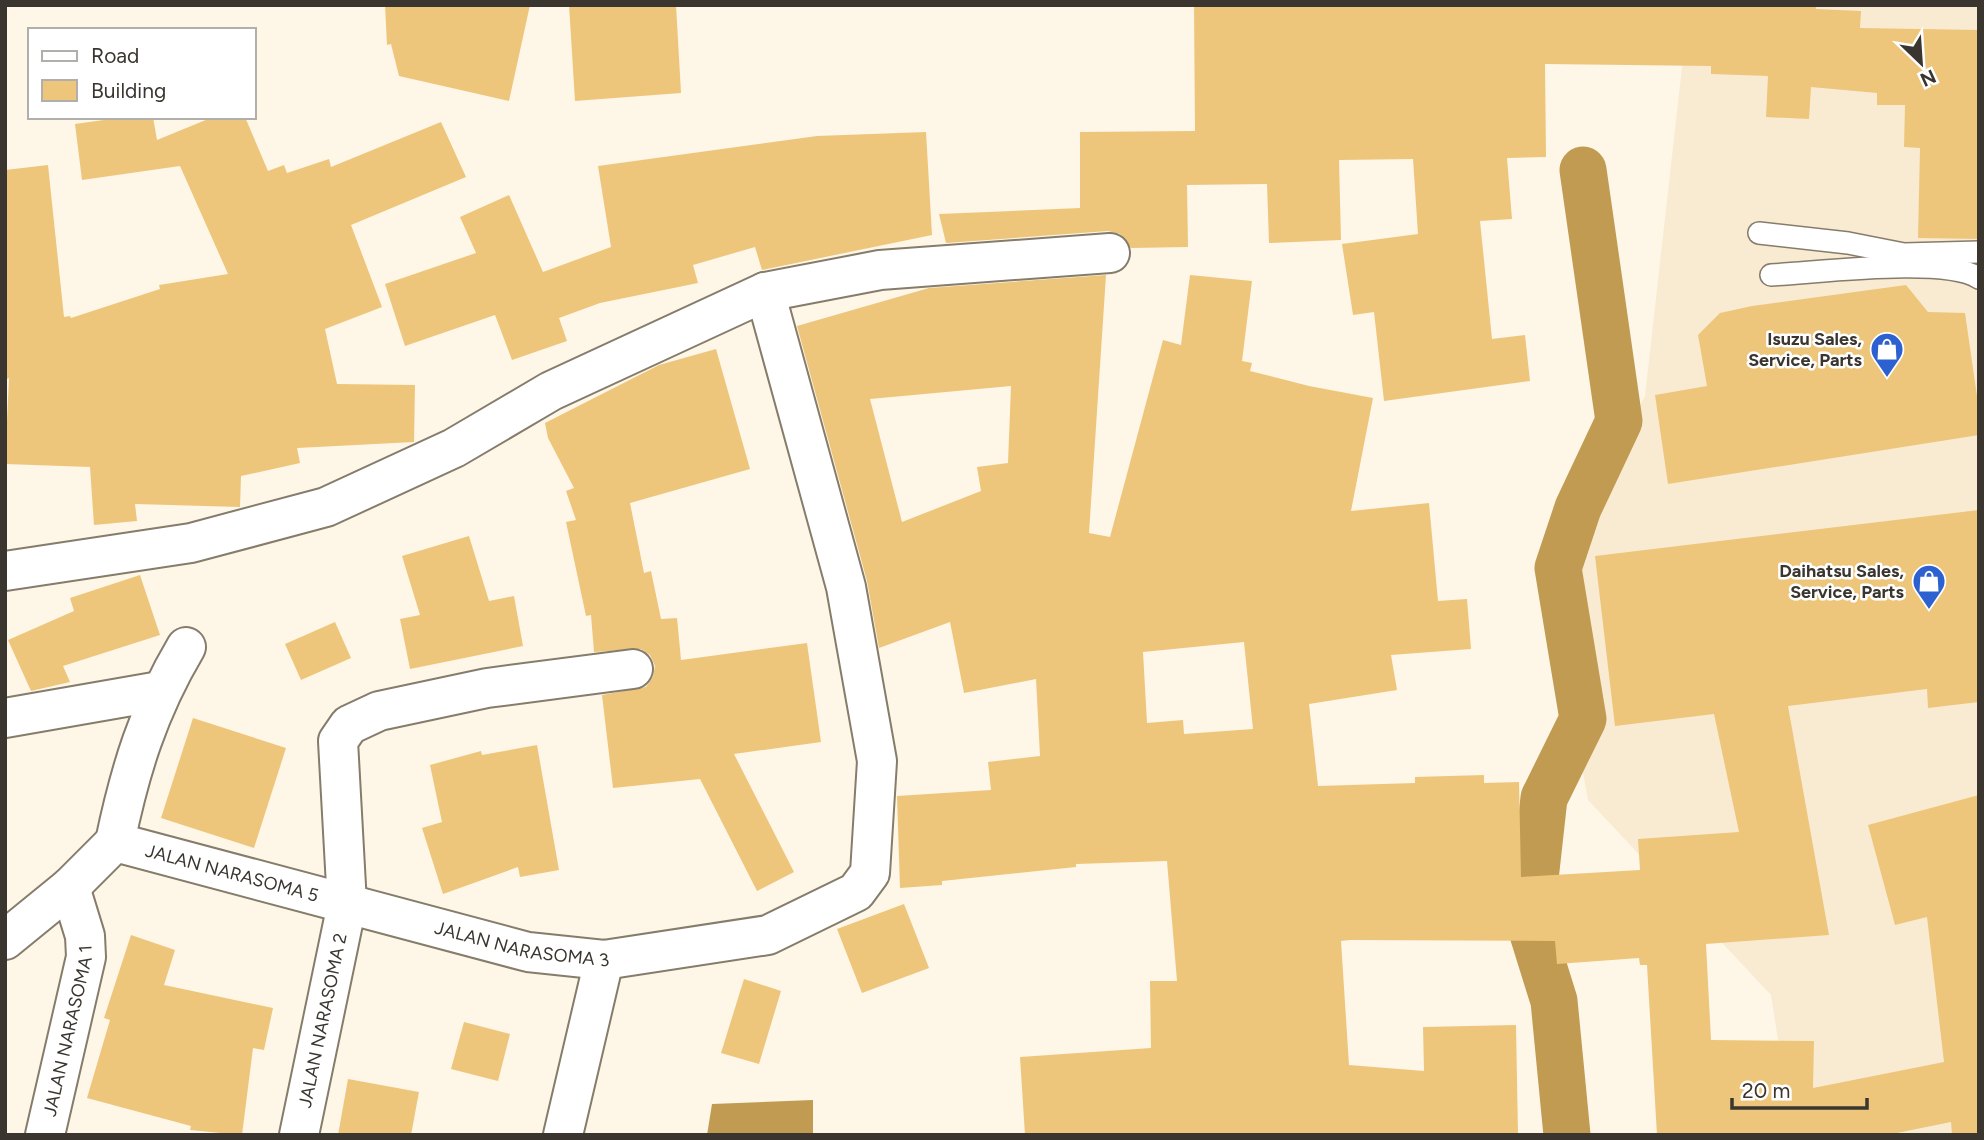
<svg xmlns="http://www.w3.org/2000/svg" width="1984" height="1140" viewBox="0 0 1984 1140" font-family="Figtree,sans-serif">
<rect width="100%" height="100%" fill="#fef6e7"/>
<!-- built -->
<path fill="#f9ebd1" d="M1689,5H1979V1135H1793L1771,995L1588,800L1547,579L1645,396Z"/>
<!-- water -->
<path fill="#c19b51" d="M813,1100V1135H707L712,1104Z"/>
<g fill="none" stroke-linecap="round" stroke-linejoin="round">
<!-- canal -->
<path stroke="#c19b51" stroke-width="47" d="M1567,1135L1554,1001L1530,924L1544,798L1583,719L1558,568L1578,508L1619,421L1583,170"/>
</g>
<!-- building -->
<g fill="#edc67b" fill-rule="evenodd">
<path d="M385,5H530L509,101L399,76L391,44L387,45Z"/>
<path d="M569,5H676L681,93L575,101Z"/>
<path d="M1194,5H1816V9L1861,11L1860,28L1979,30V239L1918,238L1920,148L1904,147L1905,105H1877V93L1811,87L1809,119L1766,117L1768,76L1711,74V66L1545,64L1546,157L1507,158L1512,219L1480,221L1492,339L1525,335L1530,381L1384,401L1374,312L1353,315L1342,244L1418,234L1413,159L1339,160L1341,240L1269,243L1267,184L1187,185L1188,247L1131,248L1120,234L1108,231L946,243L939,214L1080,208V132L1195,131Z"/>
<path d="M125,117H153L157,140L213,117H245L268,171L284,165L287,173L329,159L331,167L441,122L466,177L351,225L382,307L325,329L337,384L415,385L414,442L297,448L300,463L241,476L240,507L135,504L137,521L94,525L90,467L5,464L9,378L5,380V170L48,165L64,317L70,316L71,318L160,289L159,285L228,274L180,166L82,180L75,124Z"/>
<path d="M926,132L932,235L762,270L755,247L693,265L698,283L600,303L559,318L567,341L512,360L495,315L405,346L385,284L476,253L460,217L509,195L543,272L611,247L598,166L817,136Z"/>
<path d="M1106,275L1089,533L1110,537L1163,340L1181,345L1190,275L1252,281L1242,361L1252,363L1250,371L1309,386L1373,398L1351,511L1429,503L1438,601L1467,599L1471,649L1391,655L1397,690L1309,704L1318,786L1415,783V777L1484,775V783L1519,782L1521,877L1640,870L1638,839L1739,832L1714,714L1615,726L1595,556L1979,510V702L1928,708L1927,689L1788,706L1829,935L1706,944L1711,1040L1814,1041L1813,1088L1944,1062L1927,917L1895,925L1868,825L1979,795V1135H1952L1951,1122L1887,1135H1657L1647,965H1640L1639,958L1557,964L1555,941L1350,940L1341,941L1349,1065L1424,1071L1423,1027L1516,1025L1518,1135H1025L1020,1057L1151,1048L1150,981H1177L1167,861L1076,864V867L942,881V885L900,888L897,796L991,790L988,762L1040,756L1036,679L964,693L950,622L879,648L867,581L797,326L929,288ZM1011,386L1008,463L977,467L981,491L902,522L870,399ZM1244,642L1253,729L1184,734L1183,720L1147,723L1143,652Z"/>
<path d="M1906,285L1928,312L1965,313L1979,410V435L1668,484L1655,395L1707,386L1698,335L1720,313L1752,306Z"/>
<path d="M716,349L750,469L630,503L644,573L651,571L661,619L677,618L681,660L807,643L821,742L734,754L794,872L757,891L700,779L613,788L602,695L646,687L653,677L655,666L650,655L641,649L594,652L591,615L586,616L566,522L576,520L566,491L574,488L548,438L545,423L659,365Z"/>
<path d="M469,536L489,601L514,596L523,646L410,669L400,619L420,615L402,556Z"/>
<path d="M140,575L160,635L63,666L70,682L31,691L8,640L74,611L70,598Z"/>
<path d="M335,622L351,658L301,680L285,644Z"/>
<path d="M193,718L286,748L254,848L161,818Z"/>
<path d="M537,745L559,870L520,877L518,867L443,894L422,828L442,822L430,765L481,751L482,755Z"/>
<path d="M904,904L929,968L862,993L837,929Z"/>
<path d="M131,935L175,950L164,985L273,1008L264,1050L253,1048L242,1135L190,1130L191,1126L87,1098L110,1020L104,1018Z"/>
<path d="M744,979L781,991L759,1064L721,1053Z"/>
<path d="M464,1022L510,1034L498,1081L451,1069Z"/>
<path d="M348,1079L419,1092L411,1135H338Z"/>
</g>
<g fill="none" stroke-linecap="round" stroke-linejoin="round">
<defs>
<g id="service">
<path d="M1759,233L1848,243L1904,254L1979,252"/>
<path d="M1771,275C1816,273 1944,256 1979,278"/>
</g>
<g id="minor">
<path d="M5,571L191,543L326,507L454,448L551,391L765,292L880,270L1110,253"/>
<path d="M5,718L160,691"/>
<path id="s1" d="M115,842L528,952L604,960L768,935L856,892L870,873L877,761L846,587L765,292"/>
<path d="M115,842C130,770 148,711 186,647"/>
<path d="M5,940L70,887L115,842"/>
<path id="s2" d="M45,1135L86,957L85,936L70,887"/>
<path id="s3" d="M299,1135L347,904L338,741L349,725L379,711L487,688L633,669"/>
<path d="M563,1135L604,960"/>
</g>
</defs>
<!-- service casing -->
<use href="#service" stroke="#857c6b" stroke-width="24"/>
<!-- minor casing -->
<use href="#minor" stroke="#857c6b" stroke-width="42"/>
<!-- service -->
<use href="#service" stroke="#fff" stroke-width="21"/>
<!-- minor -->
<use href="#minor" stroke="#fff" stroke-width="38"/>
</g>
<!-- icons -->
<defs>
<symbol id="shop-pin" viewBox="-11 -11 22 30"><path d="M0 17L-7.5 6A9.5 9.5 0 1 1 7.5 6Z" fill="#2d61cf" stroke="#fff"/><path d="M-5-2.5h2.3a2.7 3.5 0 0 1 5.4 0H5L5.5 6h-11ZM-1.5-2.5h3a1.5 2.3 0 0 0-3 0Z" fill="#fff"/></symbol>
</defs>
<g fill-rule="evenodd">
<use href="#shop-pin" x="1868" y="330" width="38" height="52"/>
<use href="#shop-pin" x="1910" y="562" width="38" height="52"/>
</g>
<g text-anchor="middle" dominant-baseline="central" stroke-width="5" stroke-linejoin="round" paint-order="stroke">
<!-- poi labels -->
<g font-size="18" font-weight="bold" fill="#3a362f" stroke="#fff" text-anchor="end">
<text x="1862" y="339">Isuzu Sales,<tspan x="1862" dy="21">Service, Parts</tspan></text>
<text x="1904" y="571">Daihatsu Sales,<tspan x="1904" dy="21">Service, Parts</tspan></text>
</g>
<!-- street labels -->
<g font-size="18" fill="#3a362f" stroke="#fff">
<text stroke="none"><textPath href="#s1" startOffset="121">JALAN NARASOMA 5</textPath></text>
<text stroke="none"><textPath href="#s1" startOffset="420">JALAN NARASOMA 3</textPath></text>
<text stroke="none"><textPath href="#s3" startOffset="117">JALAN NARASOMA 2</textPath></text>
<text stroke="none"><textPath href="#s2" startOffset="107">JALAN NARASOMA 1</textPath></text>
</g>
</g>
<!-- border -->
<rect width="1984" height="1140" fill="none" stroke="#3a362f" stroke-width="14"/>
<!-- legend -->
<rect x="28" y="28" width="228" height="91" fill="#ffffff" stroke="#b0afac" stroke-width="2"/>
<rect x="42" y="51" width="35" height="10" fill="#ffffff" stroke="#b0afac" stroke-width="2"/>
<text x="91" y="63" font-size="21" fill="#3a362f">Road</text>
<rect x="42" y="80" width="35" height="21" fill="#edc67b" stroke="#b0afac" stroke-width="2"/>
<text x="91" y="98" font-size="21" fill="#3a362f">Building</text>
<!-- north arrow -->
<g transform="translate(1921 63) rotate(155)" stroke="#ffffff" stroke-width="5" paint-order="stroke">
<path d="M0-5L12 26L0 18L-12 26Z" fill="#3a362f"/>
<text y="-10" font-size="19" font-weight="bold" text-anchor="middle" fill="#3a362f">N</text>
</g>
<!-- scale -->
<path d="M1732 1098v10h135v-10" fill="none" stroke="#3a362f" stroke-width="3.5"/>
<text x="1742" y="1098" font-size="21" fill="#3a362f" stroke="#ffffff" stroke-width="5" paint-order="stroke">20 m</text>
</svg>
